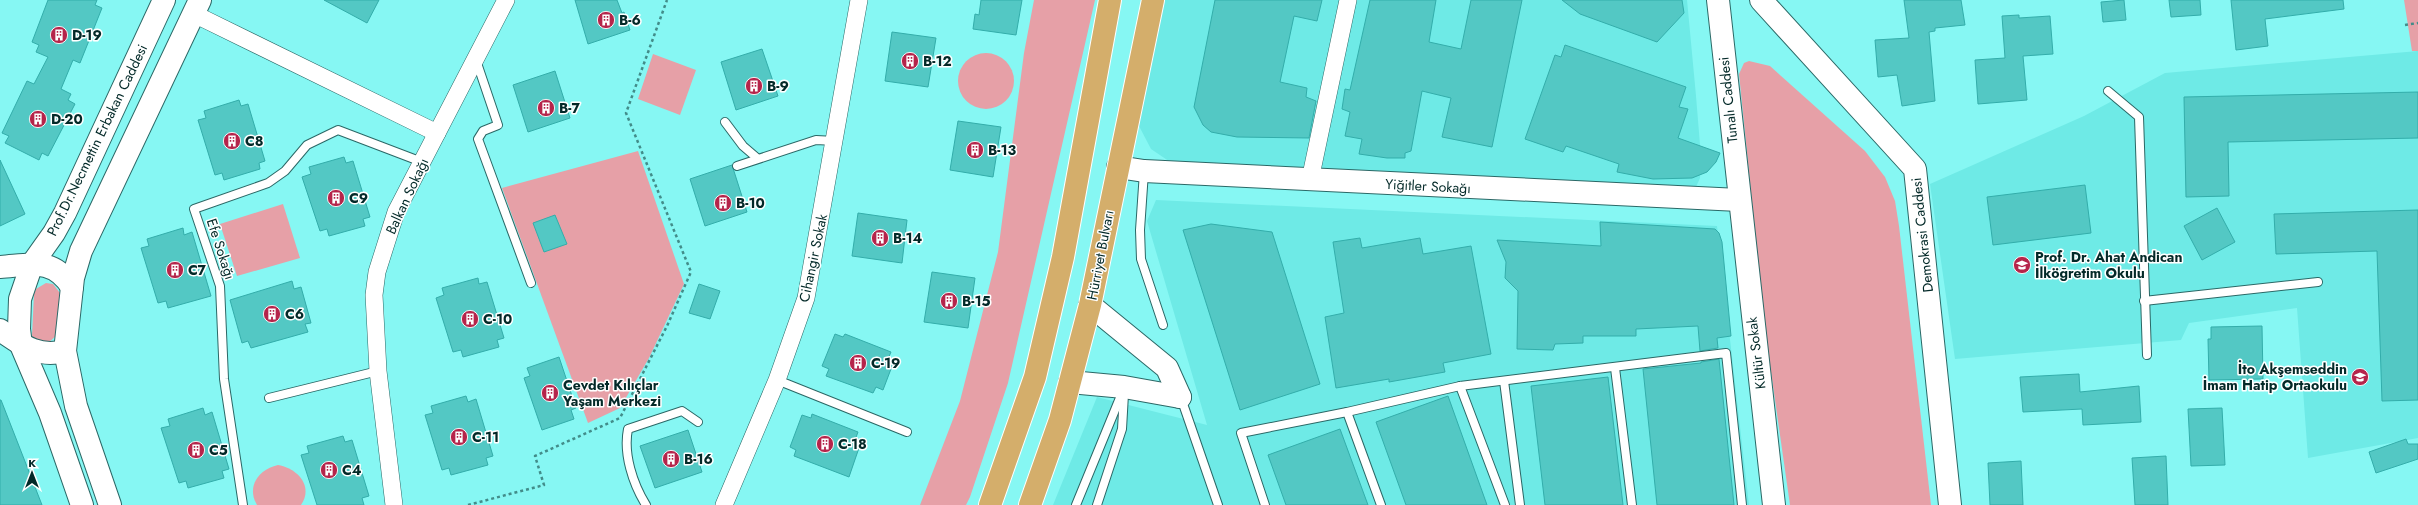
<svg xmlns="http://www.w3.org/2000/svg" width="2418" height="505" viewBox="0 0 2418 505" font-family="Jost,sans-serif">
<rect width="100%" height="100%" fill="#86f7f3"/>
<!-- built -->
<g fill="#6eeae6">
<path d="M1164,0H1687L1696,96L1701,157L1700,178L1696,187L1176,166L1151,149L1139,126L1142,102Z"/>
<path d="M2418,51V438L2308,458L2297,308L2189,323L2181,340L1955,359L1930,184L2084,116L2165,73Z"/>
<path d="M1156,200L1717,226L1749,505H1053L1097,397L1207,425L1147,221Z"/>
</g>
<!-- green -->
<g fill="#e6a0a7">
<path d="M1034,0H1095L1008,383L970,497L966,505H920L960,401L998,252L1024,53Z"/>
<path d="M2404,0H2418V51H2412Z"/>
<circle cx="986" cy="81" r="28"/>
<path d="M653,54L696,70L680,115L638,99Z"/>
<path d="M1749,61L1770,66L1865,151L1885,177L1895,201L1899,226L1931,505H1790L1765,330L1739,74L1744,63Z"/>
<path d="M638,151L684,284L649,358L620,408L588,423L502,188Z"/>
<path d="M283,204L300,258L237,276L220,224Z"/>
<path d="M46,283L53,284L60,293L58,330L57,335L48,343L36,341L32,336L34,294L36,289Z"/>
<path d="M278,465C297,468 314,486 301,505H257C246,486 259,469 278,465Z"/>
</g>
<!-- building -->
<g fill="#53c8c4" stroke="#33adaa">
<path d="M48,0H97L95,5L102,8L80,63L73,60L61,89L71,94L68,100L75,104L48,156L42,153L39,160L5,143L9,136L2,133L27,81L34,84L48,57L36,52L39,45L32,42Z"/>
<path d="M324,0H379L367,23Z"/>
<path d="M575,0H617L622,13L624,12L630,30L588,44Z"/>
<path d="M981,0H1022L1016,35L973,29L975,14L979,15Z"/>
<path d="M1215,0H1322L1317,21L1294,16L1280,82L1307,88L1306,97L1316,101L1309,138L1237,137L1211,132L1203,125L1194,107Z"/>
<path d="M1370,0H1436L1429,42L1461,49L1471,0H1522L1492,147L1442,137L1451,98L1422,91L1411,151L1405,153V158H1387L1359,154L1362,139L1345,136L1350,112L1342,109L1345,89L1350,90Z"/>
<path d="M1562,0H1682L1684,13L1657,42L1580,14Z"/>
<path d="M1904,0H1961L1965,25L1935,28V31L1929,32L1935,101L1902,106L1897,75L1878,77L1875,40L1909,38Z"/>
<path d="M2124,0L2126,20L2103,22L2101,2Z"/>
<path d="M2169,0H2200L2201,15L2171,17Z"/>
<path d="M2231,0H2343L2344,9L2265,19L2268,46L2236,50Z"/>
<path d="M2019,15V18L2050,16L2053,54L2023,56L2027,100L1978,104L1975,60L2005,58L2002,16Z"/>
<path d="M892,32L936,38L928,87L885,81Z"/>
<path d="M1565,45L1686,87L1679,107L1688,109L1678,138L1720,153L1716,162L1707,172L1692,178L1653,179L1617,172L1619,164L1566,146L1563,152L1525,139L1555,55L1561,57Z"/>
<path d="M762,49L778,96L736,110L721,62Z"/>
<path d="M555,71L570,118L528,132L513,85Z"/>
<path d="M2418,92V138L2228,142L2229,196L2186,197L2184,97Z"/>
<path d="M239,100L241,106L248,104L265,161L259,163L260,169L224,180L222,173L215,175L198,120L206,118L204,111Z"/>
<path d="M958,121L1001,127L993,177L950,170Z"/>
<path d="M344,157L346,163L353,161L370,217L363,219L365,226L329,236L327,229L320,231L302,177L311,174L309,167Z"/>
<path d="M0,160L25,214L0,226Z"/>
<path d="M732,165L747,212L705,226L690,179Z"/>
<path d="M2085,185L2091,233L1993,245L1987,197Z"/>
<path d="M2217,208L2235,242L2202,260L2184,226Z"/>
<path d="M2418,210V400L2382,401L2377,251L2276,254L2274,214Z"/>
<path d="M858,213L907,220L902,263L852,256Z"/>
<path d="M555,215L567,244L544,252L533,223Z"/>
<path d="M1600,222L1715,229L1719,233L1722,242L1731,336L1717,338L1718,348L1700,351L1698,326L1636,329V336H1583V343L1555,344L1553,350L1517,349L1518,291L1505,278L1506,262L1497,240L1601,246Z"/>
<path d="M1211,224L1272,232L1320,384L1240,410L1183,230Z"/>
<path d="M183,228L184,235L192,232L211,296L168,308L166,301L158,303L141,248L149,246L147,239Z"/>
<path d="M1360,238L1362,248L1420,238L1423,254L1471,246L1491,354L1443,363L1445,372L1389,382V379L1336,388L1325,317L1344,313L1333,242Z"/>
<path d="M932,272L975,278L968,328L924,322Z"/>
<path d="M478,278L479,284L487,282L504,338L497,340L499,347L463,357L461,350L453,352L436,298L444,295L442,288Z"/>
<path d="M292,281L294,289L301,287L311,323L305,324L308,332L251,348L248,341L242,343L230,300Z"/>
<path d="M699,284L720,291L710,319L689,313Z"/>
<path d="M2262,326L2263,379L2209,380L2208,339H2211V327Z"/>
<path d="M835,334L843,337L845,334L891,352L888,359L894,361L883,390L876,387L873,393L826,376L829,369L822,366Z"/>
<path d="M559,357L576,408L571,410L574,419L542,430L524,378L530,376L527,368Z"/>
<path d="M1719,359L1734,505H1657L1643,369L1701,363V362Z"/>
<path d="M2079,374L2080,392L2139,386L2141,422L2083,425L2082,409L2023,412L2020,377Z"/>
<path d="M1608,377L1623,505H1545L1531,386Z"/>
<path d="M466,396L468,402L476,399L493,456L486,458L488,465L451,475L449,468L442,470L425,415L433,413L431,406Z"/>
<path d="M1448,396L1487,505H1406L1376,422Z"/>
<path d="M0,400H1L42,505H0Z"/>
<path d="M203,408L205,415L212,412L229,469L222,471L224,478L188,488L186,481L179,483L161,428L170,426L168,419Z"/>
<path d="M2222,408L2225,465L2191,466L2188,409Z"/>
<path d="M812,414L858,432L855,440L861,442L849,477L794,456L796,450L790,447L802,415L811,418Z"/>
<path d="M1340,429L1368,505H1286L1268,455Z"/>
<path d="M688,430L702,472L655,488L640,446Z"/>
<path d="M343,436L345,442L352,440L369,496L362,498L364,505H317L301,455L309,453L307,446Z"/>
<path d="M2406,439L2408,444H2418V459L2376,473L2369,452Z"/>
<path d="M2166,456L2168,505H2135L2132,458Z"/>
<path d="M2021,461L2023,505H1990L1988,463Z"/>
</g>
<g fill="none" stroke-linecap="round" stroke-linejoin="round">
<defs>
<g id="lane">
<path d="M476,60L498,125L483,131L478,139L531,283"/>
<path d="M2108,91L2139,117L2147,355"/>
<path d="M725,122L743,146L757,158"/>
<path d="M737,166L816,140L835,141"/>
<path d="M1144,172L1140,230L1141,259L1163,325"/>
<path d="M2144,301L2318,282"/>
<path d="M1615,368L1632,505"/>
<path d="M777,380L907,432"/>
<path d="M1504,381L1520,505"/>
<path d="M1460,386L1505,505"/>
<path d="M269,398L378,371"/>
<path d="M1181,398L1218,505"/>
<path d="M1347,412L1381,505"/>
<path d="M243,505L224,379L220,286L194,209L268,183L285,171L307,145L338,130L422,162"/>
<path d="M646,505C633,484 623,454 628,429L682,411L698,422"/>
<path d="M1076,505L1124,388"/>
<path d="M1097,505L1122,429L1124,394"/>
<path d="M1265,505L1241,433L1347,412L1460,386L1726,353L1742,505"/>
</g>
<g id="street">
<path d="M194,14L437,133"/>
<path d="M1310,180L1348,0"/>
<path d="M394,505L378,371L374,295L377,272L396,212L506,0"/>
<path d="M724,505L777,380L806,298L859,0"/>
</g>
<g id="secondary">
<path d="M1718,0L1774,505"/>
<path d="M1761,0L1915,169L1950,505"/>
<path d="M1118,167L1144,171L1739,200"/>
<path d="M0,267C31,265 53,257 72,287"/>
<path d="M1090,305L1167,368L1180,397"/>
<path d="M0,330C22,345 37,358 65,351"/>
<path d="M1070,382L1124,387L1180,397"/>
<path d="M82,505L50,413L21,345L19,329L20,299L32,264L54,233L65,213L164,0"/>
<path d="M110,505L76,406L65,351L73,278L81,251L200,0"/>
</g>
<g id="primary">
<path d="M990,505L1035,377L1063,257L1110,0"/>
<path d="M1030,505L1060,420L1090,305L1153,0"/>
</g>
</defs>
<!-- lane casing -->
<use href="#lane" stroke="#2b6866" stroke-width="10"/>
<!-- street casing -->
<use href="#street" stroke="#2b6866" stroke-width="18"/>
<!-- secondary casing -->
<use href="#secondary" stroke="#2b6866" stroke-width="24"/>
<!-- primary casing -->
<use href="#primary" stroke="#fff" stroke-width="24"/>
<!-- path -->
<g stroke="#428c89" stroke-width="2.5" stroke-dasharray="3 3" stroke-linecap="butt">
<path d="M2405,25L2418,23"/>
<path d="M468,505L544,485L535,456L620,418L667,326L691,272L626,113L667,0"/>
</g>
<!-- lane -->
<use href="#lane" stroke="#fff" stroke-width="8"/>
<!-- street -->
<use href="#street" stroke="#fff" stroke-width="17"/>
<!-- secondary -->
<use href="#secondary" stroke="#fff" stroke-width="22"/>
<!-- primary -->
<use href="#primary" stroke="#d4ae6b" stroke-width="22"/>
</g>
<!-- icons -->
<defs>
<symbol id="building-disc" viewBox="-11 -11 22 22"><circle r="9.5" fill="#b5244a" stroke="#fff"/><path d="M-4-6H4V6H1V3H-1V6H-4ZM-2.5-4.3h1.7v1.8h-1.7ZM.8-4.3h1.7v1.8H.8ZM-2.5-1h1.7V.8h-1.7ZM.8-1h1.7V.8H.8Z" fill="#fff"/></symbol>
<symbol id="school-disc" viewBox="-11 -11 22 22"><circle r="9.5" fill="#b5244a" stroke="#fff"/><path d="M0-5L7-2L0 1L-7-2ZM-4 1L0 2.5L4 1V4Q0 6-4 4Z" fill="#fff"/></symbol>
</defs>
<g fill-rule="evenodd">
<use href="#building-disc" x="596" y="10" width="20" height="20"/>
<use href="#building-disc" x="49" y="25" width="20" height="20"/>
<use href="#building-disc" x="900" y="51" width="20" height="20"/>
<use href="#building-disc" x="744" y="76" width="20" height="20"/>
<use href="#building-disc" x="536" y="98" width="20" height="20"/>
<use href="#building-disc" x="28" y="109" width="20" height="20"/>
<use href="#building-disc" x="222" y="131" width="20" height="20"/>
<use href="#building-disc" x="965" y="140" width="20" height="20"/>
<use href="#building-disc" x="326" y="188" width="20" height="20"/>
<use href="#building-disc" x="713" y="193" width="20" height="20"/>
<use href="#building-disc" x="870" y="228" width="20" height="20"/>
<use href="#school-disc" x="2012" y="255" width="20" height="20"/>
<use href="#building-disc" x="165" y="260" width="20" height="20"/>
<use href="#building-disc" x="939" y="291" width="20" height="20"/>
<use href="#building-disc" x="262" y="304" width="20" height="20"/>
<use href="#building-disc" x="460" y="309" width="20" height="20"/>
<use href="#building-disc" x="848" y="353" width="20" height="20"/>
<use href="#school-disc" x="2350" y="367" width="20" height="20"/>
<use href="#building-disc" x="540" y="383" width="20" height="20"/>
<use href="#building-disc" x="449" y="427" width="20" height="20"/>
<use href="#building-disc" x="815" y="434" width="20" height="20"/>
<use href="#building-disc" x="186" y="440" width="20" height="20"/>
<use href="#building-disc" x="661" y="449" width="20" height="20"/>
<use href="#building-disc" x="319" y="460" width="20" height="20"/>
</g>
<g text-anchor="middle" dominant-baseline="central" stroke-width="3" stroke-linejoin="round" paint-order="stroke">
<!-- poi labels -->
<g font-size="14" font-weight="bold" fill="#032928" stroke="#fff" text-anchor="start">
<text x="619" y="20">B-6</text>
<text x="72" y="35">D-19</text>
<text x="923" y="61">B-12</text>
<text x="767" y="86">B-9</text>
<text x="559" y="108">B-7</text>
<text x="51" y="119">D-20</text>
<text x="245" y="141">C8</text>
<text x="988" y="150">B-13</text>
<text x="349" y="198">C9</text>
<text x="736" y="203">B-10</text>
<text x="893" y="238">B-14</text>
<text x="2035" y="257">Prof. Dr. Ahat Andican<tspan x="2035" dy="16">İlköğretim Okulu</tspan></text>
<text x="188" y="270">C7</text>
<text x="962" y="301">B-15</text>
<text x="285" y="314">C6</text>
<text x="483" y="319">C-10</text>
<text x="871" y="363">C-19</text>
<text x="2347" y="369" text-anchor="end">İto Akşemseddin<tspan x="2347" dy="16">İmam Hatip Ortaokulu</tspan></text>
<text x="563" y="385">Cevdet Kılıçlar<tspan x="563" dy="16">Yaşam Merkezi</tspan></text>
<text x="472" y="437">C-11</text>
<text x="838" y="444">C-18</text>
<text x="209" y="450">C5</text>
<text x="684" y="459">B-16</text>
<text x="342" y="470">C4</text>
</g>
<!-- street labels -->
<g font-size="14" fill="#032928" stroke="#fff">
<text transform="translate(1728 100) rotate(-96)">Tunalı Caddesi</text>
<text transform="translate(97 140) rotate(-64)">Prof.Dr.Necmettin Erbakan Caddesi</text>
<text transform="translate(1428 186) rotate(3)">Yiğitler Sokağı</text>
<text transform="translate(407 196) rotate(-65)">Balkan Sokağı</text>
<text transform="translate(1922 235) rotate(-96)">Demokrasi Caddesi</text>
<text transform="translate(221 249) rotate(72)">Efe Sokağı</text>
<text transform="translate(1100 255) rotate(-79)">Hürriyet Bulvarı</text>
<text transform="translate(813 258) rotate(-78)">Cihangir Sokak</text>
<text transform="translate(1756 353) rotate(-97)">Kültür Sokak</text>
</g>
</g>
<!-- north arrow -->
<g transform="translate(32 473)" stroke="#ffffff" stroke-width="3" paint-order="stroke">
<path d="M0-3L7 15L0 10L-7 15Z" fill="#032928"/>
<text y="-6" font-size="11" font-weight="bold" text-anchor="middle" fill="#032928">K</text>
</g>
</svg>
